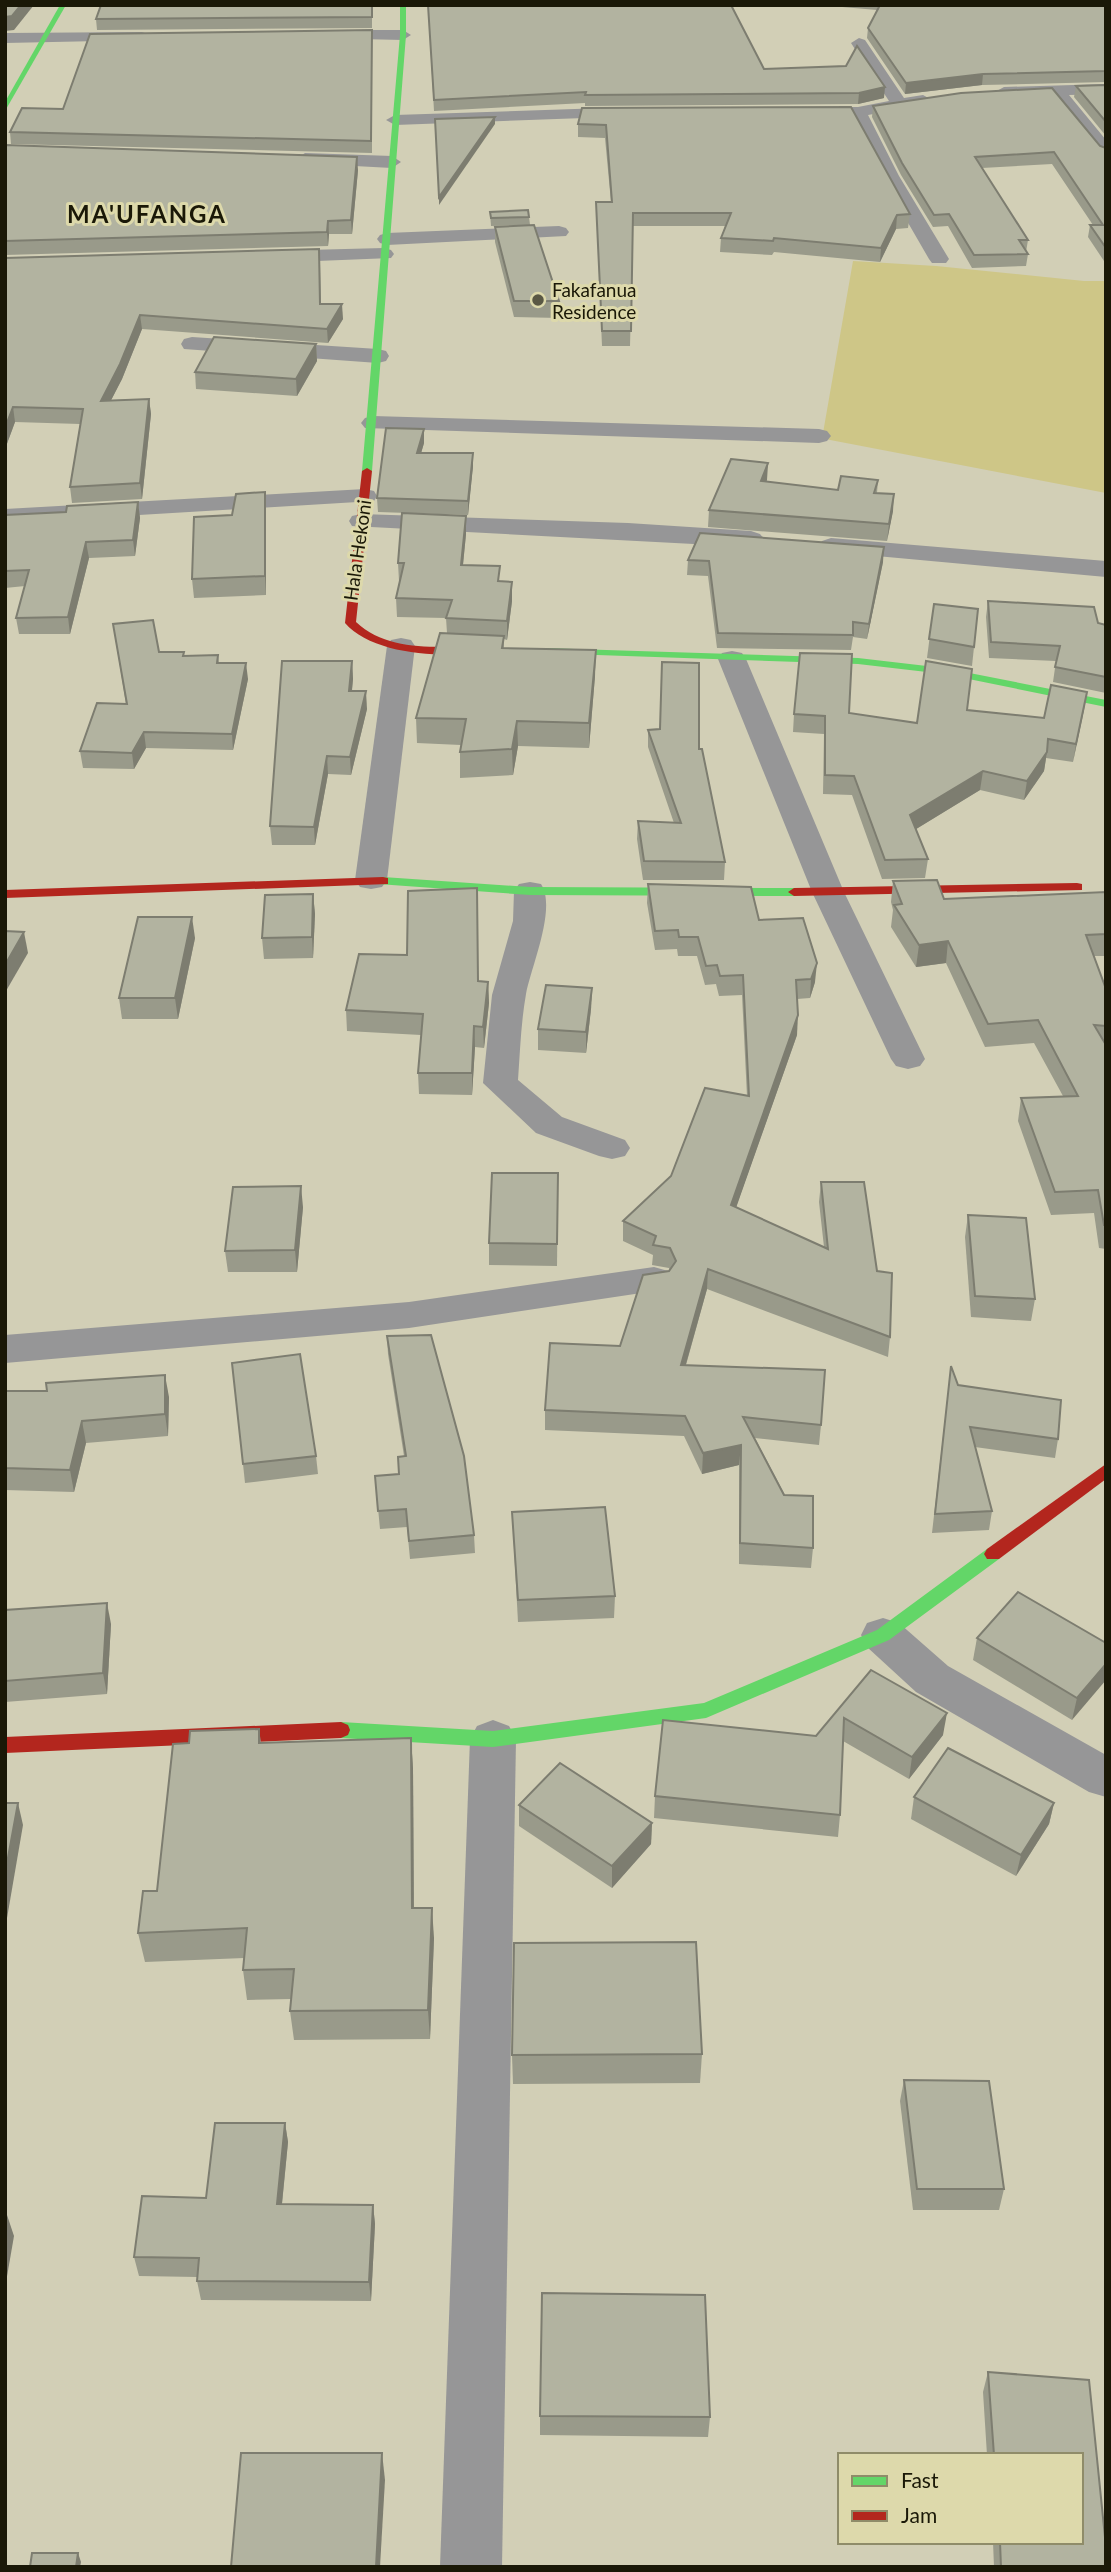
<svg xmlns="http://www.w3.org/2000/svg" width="1111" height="2572" viewBox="0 0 1111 2572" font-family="Lato,sans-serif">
<rect width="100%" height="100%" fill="#d2cfb6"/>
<!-- green -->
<path fill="#cec687" d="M853,261L936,266L1084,281H1106V493L825,439L823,433Z"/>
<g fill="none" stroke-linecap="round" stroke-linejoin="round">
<!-- street -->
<g fill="#969697" fill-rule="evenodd">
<path d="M321,30H403L411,35L403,40L315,38L313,35L315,32Z"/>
<path d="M142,32L148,34L150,37L148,40L5,43V33Z"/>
<path d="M859,38L865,40L904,98L923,95L932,100L923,105L868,115L899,176L949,259L946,263H932L929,259L881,176L852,117H803L794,112L803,107H858L889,101L851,43Z"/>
<path d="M1106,84V94L1069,95L1106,140V157L1100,156L1052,96L1004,97L995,92L1004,87Z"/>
<path d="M634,107L640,108L643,112L640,116L395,125L386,120L395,115Z"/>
<path d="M305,153L392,156L401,162L392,168L298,163L296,159Z"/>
<path d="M559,226L566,228L569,232L566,236L387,245L380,243L377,239L380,235L387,233Z"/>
<path d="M384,248L391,250L394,254L391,258L268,263L261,261L258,257L261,253L268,251Z"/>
<path d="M192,337L378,349L386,351L389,356L386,361L378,363L184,349L181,344L184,339Z"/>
<path d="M373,416L819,429L827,431L831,436L827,441L819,443L365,428L361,423L365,418Z"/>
<path d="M365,489L374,491L377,496L374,501L5,523V509Z"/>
<path d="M361,514L628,523L751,531L760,534L764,539L760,544L751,547L352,526L349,521L352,516Z"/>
<path d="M831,538L1106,561V577L822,551L818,546L822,541Z"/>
<path d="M401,638L411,640L415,646L387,880L382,887L371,889L360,887L355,880L387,646L391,640Z"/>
<path d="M732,651L742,653L746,659L844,892L925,1059L920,1066L908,1069L896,1066L891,1059L812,892L718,659L722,653Z"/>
<path d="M530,882L541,884C557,908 531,967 526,994C521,1022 520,1052 518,1080L562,1117L625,1140L630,1148L625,1156L612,1159L599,1156L536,1133L483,1083L492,995L513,921L514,891L519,884Z"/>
<path d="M654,1267L668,1271L673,1280L668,1289L409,1328L5,1363V1335L409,1302Z"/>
<path d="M883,1618L899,1623L948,1666L1106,1755V1797L1089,1792L916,1692L867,1647L861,1635L867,1623Z"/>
<path d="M493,1720L509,1726L516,1739L502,2567H440L470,1739L477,1726Z"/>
</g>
<!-- fast -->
<g fill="#63d668" fill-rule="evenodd">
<path d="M60,5H66L5,111V102Z"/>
<path d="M400,5H406V35L372,471L367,474L362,471L400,35Z"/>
<path d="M543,648L858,658L944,668L1106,700V707L944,674L858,664L539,653L537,651Z"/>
<path d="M383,877L530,887L794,888L800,892L794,896L530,895L378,884V878Z"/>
<path d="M993,1547L999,1549L1002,1554L999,1559L889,1640L706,1718L493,1747L341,1738L334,1735L332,1730L334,1725L341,1722L493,1731L704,1703L877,1630L987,1549Z"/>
</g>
<!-- jam -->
<g fill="#b3261e" fill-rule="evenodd">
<path d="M367,468L372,471L356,622C390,654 444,646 487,646L493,649L491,651C450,659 373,656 345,623L362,471Z"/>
<path d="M383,877L388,878V884L5,898V890Z"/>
<path d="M1077,883L1082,884V890L794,896L788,892L794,888Z"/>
<path d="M1106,1464V1479L999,1559H987L984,1554L987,1549Z"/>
<path d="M341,1722L348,1725L350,1730L348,1735L341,1738L5,1753V1737Z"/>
</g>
</g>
<!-- wall -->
<g fill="#999a8a">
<path d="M372,5V28L97,30L96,19Z"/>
<path d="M428,5L764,69L884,98L858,104L585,106V103L434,111Z"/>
<path d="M819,5H1106V82L982,85L905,94L867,38L868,28L877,10Z"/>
<path d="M372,41V153L11,144L10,132L63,109Z"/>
<path d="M1106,85V136L1074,97L1076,86Z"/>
<path d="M873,106L1106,148V264L1088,237L1090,225H1093L1052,164L982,168L1028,240L1026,252L1028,254L1026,266L972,268L948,226L933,227L901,175L872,117Z"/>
<path d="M582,108L910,214L908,228L896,229L880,262L774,252L772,255L720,252L721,238L725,226H633L630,346H602L596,202H611L605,138L578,137V124Z"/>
<path d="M5,145L358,170L352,234H329L328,246L5,255Z"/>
<path d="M490,212L529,217L530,225L491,226Z"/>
<path d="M495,227L559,301V318L514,317L495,242Z"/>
<path d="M5,258L320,263L321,304L343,319L328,343L142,329L122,379L111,400L149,399L151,414L142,499L72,503L70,487L80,424L15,422L5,449Z"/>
<path d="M316,344L317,361L297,396L196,389L195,372Z"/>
<path d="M424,429V443L421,453L473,466L468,515L378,512L377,498Z"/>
<path d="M768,463L766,482L838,490L878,480L877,493L893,511L887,541L708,527L709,510Z"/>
<path d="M265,492L266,510V595L194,598L192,579L232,515Z"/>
<path d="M138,502L140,518L135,556L89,558L70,634H19L16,618L25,586L5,588V515L66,512Z"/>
<path d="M466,516V534L463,565L501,581L512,601L507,640L504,639V648L595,676L589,748L518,746L513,775L460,778V752L461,745L417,743L416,718L447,633L446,618L397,617L396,598L400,581H399L398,563Z"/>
<path d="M688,560L883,562L867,639L853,637L851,650L717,648L708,576L687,575Z"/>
<path d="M988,601L1106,625V693L1053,682L1056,661L989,658L986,617Z"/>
<path d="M934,604L978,609L972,666L927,658Z"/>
<path d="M113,624L159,652L184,656L218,655L219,663L248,679L233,750L146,748L134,769L83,768L80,751L126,704Z"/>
<path d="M352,661L353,679L352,691L367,709L351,775L328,774L315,845H272L270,826Z"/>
<path d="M1087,692L1073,762L1046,758L1044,771L1024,800L980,790L916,829L928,859L925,878L882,879L852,795L823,794L824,734L793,732L794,714L849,713L917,723L967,710L1044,718Z"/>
<path d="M648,730L699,749L725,862L724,880H643L637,839L638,821L674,823L648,747Z"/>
<path d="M893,881L944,899L1106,892V956H1094L1106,989V1249L1099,1248L1094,1213L1051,1215L1018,1121L1021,1098L1063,1096L1034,1043L985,1047L946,963L916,967L891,927L893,910L891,902Z"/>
<path d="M648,884L759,920L815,982L810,998L797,999V1035L736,1207L824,1247L819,1202L821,1182L877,1271L890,1337L888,1357L707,1289L686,1365L821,1425L819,1445L755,1438L813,1548L811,1568L739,1564V1465L702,1474L684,1436L545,1430V1410L620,1346L670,1271L669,1268L652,1265L653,1255L623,1241V1221L671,1176L747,1096L742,995L719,996L716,984L705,985L697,956H678L677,949L655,950L647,903Z"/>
<path d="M313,894L315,914L313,958L264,959L262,938Z"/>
<path d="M195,938L178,1019H122L119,998Z"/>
<path d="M478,981L488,982L489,1003L484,1048L475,1047L472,1095L419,1094L418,1073L421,1035L347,1031L346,1010Z"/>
<path d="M592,988L591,1009L586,1053L538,1050V1029Z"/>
<path d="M558,1173L557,1266L489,1265V1243Z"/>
<path d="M303,1207L297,1272H228L225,1251Z"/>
<path d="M968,1215L1035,1299L1031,1321L971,1317L965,1237Z"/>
<path d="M387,1336L474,1535L475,1553L410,1559L407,1527L380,1529L375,1476L399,1474L404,1456L388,1354Z"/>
<path d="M951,1366L958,1385L1058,1439L1055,1458L975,1447L992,1511L989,1530L932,1533Z"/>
<path d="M5,1391L169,1397L168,1436L86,1443L74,1492L5,1490Z"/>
<path d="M316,1456L318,1474L245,1483L243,1464Z"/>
<path d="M512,1512L615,1596L614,1618L518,1622Z"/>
<path d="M5,1610L111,1624L107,1694L5,1702Z"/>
<path d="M977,1638L1106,1643L1072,1720L973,1660Z"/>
<path d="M871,1670L943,1735L909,1779L843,1741L840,1815L838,1837L654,1818L655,1796L816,1736Z"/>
<path d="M259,1729L261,1743L411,1738L413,1769L414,1908L434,1938L430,2039L294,2040L290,2011L291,1999L247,2000L243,1970L244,1958L145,1962L138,1933L157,1891L189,1743Z"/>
<path d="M914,1797L1054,1803L1049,1824L1016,1876L911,1819Z"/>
<path d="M519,1805L652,1823L651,1844L612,1888L519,1826Z"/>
<path d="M702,2054L700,2083L513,2084L512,2055Z"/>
<path d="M904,2080L1004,2189L999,2210H913L900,2101Z"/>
<path d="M285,2123L288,2142L282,2204L373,2205L375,2224L371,2301L201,2300L197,2281V2277L139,2276L134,2257L206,2198Z"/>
<path d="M988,2372L1089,2380L1106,2547V2567H994L993,2542H1081V2455H987L983,2392Z"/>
<path d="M540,2416L710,2417L708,2437L540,2435Z"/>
</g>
<!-- shaded-wall -->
<g fill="#7d7d70">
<path d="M21,5H34L14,30L5,31V17Z"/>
<path d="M983,74L982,85L905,94L906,83Z"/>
<path d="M885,87L884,98L858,104L859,93Z"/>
<path d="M495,117V124L439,205V197Z"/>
<path d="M357,157L358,170L352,234L351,220Z"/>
<path d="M897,215L896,229L880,262L881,248Z"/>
<path d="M328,221L329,234L328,246L327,232Z"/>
<path d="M342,304L343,319L328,343L327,329Z"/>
<path d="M140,315L142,329L122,379L103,416L101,401Z"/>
<path d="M316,344L317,361L297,396L296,379Z"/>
<path d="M149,399L151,414L142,499L140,483Z"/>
<path d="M13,407L15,422L5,449V428Z"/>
<path d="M424,429V443L417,467V453Z"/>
<path d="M473,453V466L468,515V501Z"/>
<path d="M768,463L767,480L760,498L761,481Z"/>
<path d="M265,492L266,510V595L265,576Z"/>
<path d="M894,494L893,511L887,541L889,524Z"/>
<path d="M138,502L140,518L135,556L133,540Z"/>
<path d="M466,516V534L461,584V565Z"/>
<path d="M86,542L89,558L70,634L68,617Z"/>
<path d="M884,547L883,562L867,639L869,624Z"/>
<path d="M512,582V601L507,640V621Z"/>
<path d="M596,650L595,676L589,748V723Z"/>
<path d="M352,661L353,679L350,708L349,691Z"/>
<path d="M246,663L248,679L233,750L232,734Z"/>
<path d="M366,691L367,709L351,775L350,757Z"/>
<path d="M1087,692L1084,710L1073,762L1076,744Z"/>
<path d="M517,721L518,746L513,775L512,749Z"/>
<path d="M144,732L146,748L134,769L132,753Z"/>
<path d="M1047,752L1044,771L1024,800L1027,781Z"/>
<path d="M327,756L328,774L315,845L314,827Z"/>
<path d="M983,771L980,790L908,834L910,815Z"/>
<path d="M313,894L315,914L313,958L312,937Z"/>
<path d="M192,917L195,938L178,1019L175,998Z"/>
<path d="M24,932L28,953L6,991L5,965Z"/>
<path d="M948,941L946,963L916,967L919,945Z"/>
<path d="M817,963L815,982L810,998L811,979Z"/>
<path d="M488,982L489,1003L484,1048L483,1027Z"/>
<path d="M592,988L591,1009L586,1053V1032Z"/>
<path d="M798,1015L797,1035L730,1225L731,1205Z"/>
<path d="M474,1026L475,1047L472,1095V1073Z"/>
<path d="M301,1186L303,1207L297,1272L295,1250Z"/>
<path d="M708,1269L707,1289L680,1385L681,1365Z"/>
<path d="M165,1375L169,1397L168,1436L165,1414Z"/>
<path d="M82,1421L86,1443L74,1492L70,1470Z"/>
<path d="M741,1445L739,1465L702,1474L703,1453Z"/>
<path d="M107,1603L111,1624L107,1694L103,1673Z"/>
<path d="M1106,1664V1680L1072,1720L1077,1698Z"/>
<path d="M947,1713L943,1735L909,1779L912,1757Z"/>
<path d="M411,1738L413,1769L414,1938L412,1908Z"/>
<path d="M18,1803L23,1825L6,1924L5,1874Z"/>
<path d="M1054,1803L1049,1824L1016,1876L1021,1855Z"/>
<path d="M652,1823L651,1844L612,1888V1866Z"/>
<path d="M432,1908L434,1938L430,2039L428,2010Z"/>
<path d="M285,2123L288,2142L280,2223L277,2204Z"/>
<path d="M373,2205L375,2224L371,2301L369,2282Z"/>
<path d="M5,2209L14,2236L5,2288Z"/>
<path d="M382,2453L385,2480L380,2567H376Z"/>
<path d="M78,2553L81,2562L80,2567H76Z"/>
</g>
<!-- building -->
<g fill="#b2b3a0" stroke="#7d7d70" stroke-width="2">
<path d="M5,5H21L12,16L5,17Z"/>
<path d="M101,5H372V17L96,19Z"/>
<path d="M428,5H731L764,69L846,66L857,46L885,87L859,93L585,95L586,92L434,100Z"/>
<path d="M880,5H1106V71L983,74L906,83L868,28Z"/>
<path d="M372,30L371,141L10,132L22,108L63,109L90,34Z"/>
<path d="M1106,85V122L1076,86Z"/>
<path d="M1052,88L1100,146L1106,148V248L1090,225H1103L1054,152L975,157L1028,240H1019L1028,254L974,255L949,214L934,215L902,163L873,106L961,93Z"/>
<path d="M851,107L910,214L897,215L881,248L774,238L773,241L721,238L731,213H633L631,331H602L596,202H612L606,125L578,124L582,108Z"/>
<path d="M495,117L439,197L435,119Z"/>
<path d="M5,145L357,157L351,220L328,221L327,232L5,241Z"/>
<path d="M528,210L529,217L491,218L490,212Z"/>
<path d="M534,225L559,301H514L495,227Z"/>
<path d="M319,249L320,304H342L327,329L140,315L120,364L101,401L149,399L140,483L70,487L83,409L13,407L5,428V258Z"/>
<path d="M214,337L316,344L296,379L195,372Z"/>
<path d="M386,428L424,429L417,453H473L468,501L377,498Z"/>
<path d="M731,459L768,463L761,481L838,490L841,476L878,480L874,493L894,494L889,524L709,510Z"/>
<path d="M265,492V576L192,579L194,517L232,515L236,494Z"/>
<path d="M138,502L133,540L86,542L68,617L16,618L29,570L5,571V515L66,512L67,506Z"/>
<path d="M402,513L466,516L461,565L500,566L498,581L512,582L507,621L446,618L452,600L396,598L404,563H398Z"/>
<path d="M700,533L884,547L869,624L853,622V635L718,633L709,561L688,560Z"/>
<path d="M988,601L1094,607L1098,623L1106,625V677L1055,667L1060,646L991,642Z"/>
<path d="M934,604L978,609L974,647L929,639Z"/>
<path d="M153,620L159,652H184L183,656L218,655L217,663H246L232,734L144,732L132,753L80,751L97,703L127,704L113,624Z"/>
<path d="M440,633L504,636L502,648L596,650L589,723L517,721L512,749L460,752L466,719L416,718Z"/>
<path d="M800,653L852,654L849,713L917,723L926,661L972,669L967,710L1044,718L1051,685L1087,692L1076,744L1048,739L1047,752L1027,781L983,771L910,815L928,859L885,860L854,776L825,775V716L794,714Z"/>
<path d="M282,661H352L349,691H366L350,757L327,756L314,827L270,826Z"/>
<path d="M662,662L699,663V749H702L725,862L644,861L638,821L681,823L648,730L660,729Z"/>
<path d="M937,880L944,899L1106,892V934L1086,935L1106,989V1026L1094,1025L1106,1045V1225H1104L1098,1190L1055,1192L1021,1098L1078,1096L1038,1020L988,1024L948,941L919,945L894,905L902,904L893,881Z"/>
<path d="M648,884L751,887L759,920L803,918L817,963L811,979L796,980L798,1015L731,1205L828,1249L821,1182H864L877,1271L892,1273L890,1337L708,1269L681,1365L825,1370L821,1425L743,1417L784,1495L813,1496V1548L740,1543L741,1445L703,1453L685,1416L545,1410L550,1343L620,1346L643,1275L669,1271L676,1261L670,1248L653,1245L656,1236L623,1221L671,1176L705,1088L749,1096L743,975L720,976L717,965L706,966L698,937H679L678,930L655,931Z"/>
<path d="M477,888L478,981L488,982L483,1027L474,1026L472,1073H418L423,1014L346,1010L359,954L407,955L408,891Z"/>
<path d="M313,894L312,937L262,938L265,895Z"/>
<path d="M138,917H192L175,998H119Z"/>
<path d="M5,931L24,932L5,965Z"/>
<path d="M546,985L592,988L586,1032L538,1029Z"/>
<path d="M492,1173H558L557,1244L489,1243Z"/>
<path d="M301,1186L295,1250L225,1251L233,1187Z"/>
<path d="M968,1215L1026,1218L1035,1299L975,1296Z"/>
<path d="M431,1335L464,1456L474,1535L409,1541L406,1509L378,1511L375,1476L399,1474L398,1457L406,1456L387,1336Z"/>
<path d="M300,1354L316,1456L243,1464L232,1363Z"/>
<path d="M951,1366L958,1385L1061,1400L1058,1439L970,1427L992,1511L935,1514Z"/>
<path d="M165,1375V1414L82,1421L70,1470L5,1468V1391H47L46,1383Z"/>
<path d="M605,1507L615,1596L518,1600L512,1512Z"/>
<path d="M1018,1592L1106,1643V1664L1077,1698L977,1638Z"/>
<path d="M107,1603L103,1673L5,1681V1610Z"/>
<path d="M871,1670L947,1713L912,1757L844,1718L840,1815L655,1796L663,1720L816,1736Z"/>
<path d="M259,1729V1743L411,1738L412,1908H432L428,2010L290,2011L294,1969L243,1970L247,1928L138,1933L143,1891H157L173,1744L189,1743L190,1731Z"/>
<path d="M948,1748L1054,1803L1021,1855L914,1797Z"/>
<path d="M560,1763L652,1823L612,1866L519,1805Z"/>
<path d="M5,1803H18L5,1874Z"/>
<path d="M696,1942L702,2054L512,2055L514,1943Z"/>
<path d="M904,2080L989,2081L1004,2189H917Z"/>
<path d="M215,2123H285L277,2204L373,2205L369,2282L197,2281L199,2258L134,2257L142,2196L206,2198Z"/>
<path d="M542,2293L705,2295L710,2417L540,2416Z"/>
<path d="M988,2372L1089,2380L1106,2547V2567H1001L1000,2542H1081V2455H994Z"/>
<path d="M241,2453H382L376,2567H231Z"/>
<path d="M32,2553H78L76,2567H30Z"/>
</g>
<!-- markers -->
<circle fill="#5a5844" stroke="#ddd9ab" stroke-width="2.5" cx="538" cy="300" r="7"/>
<g text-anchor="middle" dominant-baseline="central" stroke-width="6" stroke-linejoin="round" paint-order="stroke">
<!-- far-poi labels -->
<g font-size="19" fill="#1a1807" stroke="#ddd9ab" text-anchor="start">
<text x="552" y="289">Fakafanua<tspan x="552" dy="22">Residence</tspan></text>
</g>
<!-- far-street labels -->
<g font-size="19" fill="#1a1807" stroke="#ddd9ab">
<text transform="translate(357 550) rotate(-82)">Hala Hekoni</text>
</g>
<!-- far-district labels -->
<g font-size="24" font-weight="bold" letter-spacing="2" fill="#1a1807" stroke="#ddd9ab">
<text x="147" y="213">MA'UFANGA</text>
</g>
</g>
<!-- border -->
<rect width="1111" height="2572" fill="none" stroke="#1a1807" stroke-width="14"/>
<!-- legend -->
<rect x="838" y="2453" width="245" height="91" fill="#ddd9ab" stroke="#8f8c69" stroke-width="2"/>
<rect x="852" y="2476" width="35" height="10" fill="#63d668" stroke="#8f8c69" stroke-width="2"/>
<text x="901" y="2488" font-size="21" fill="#1a1807">Fast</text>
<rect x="852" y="2511" width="35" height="10" fill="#b3261e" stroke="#8f8c69" stroke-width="2"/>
<text x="901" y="2523" font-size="21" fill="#1a1807">Jam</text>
</svg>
